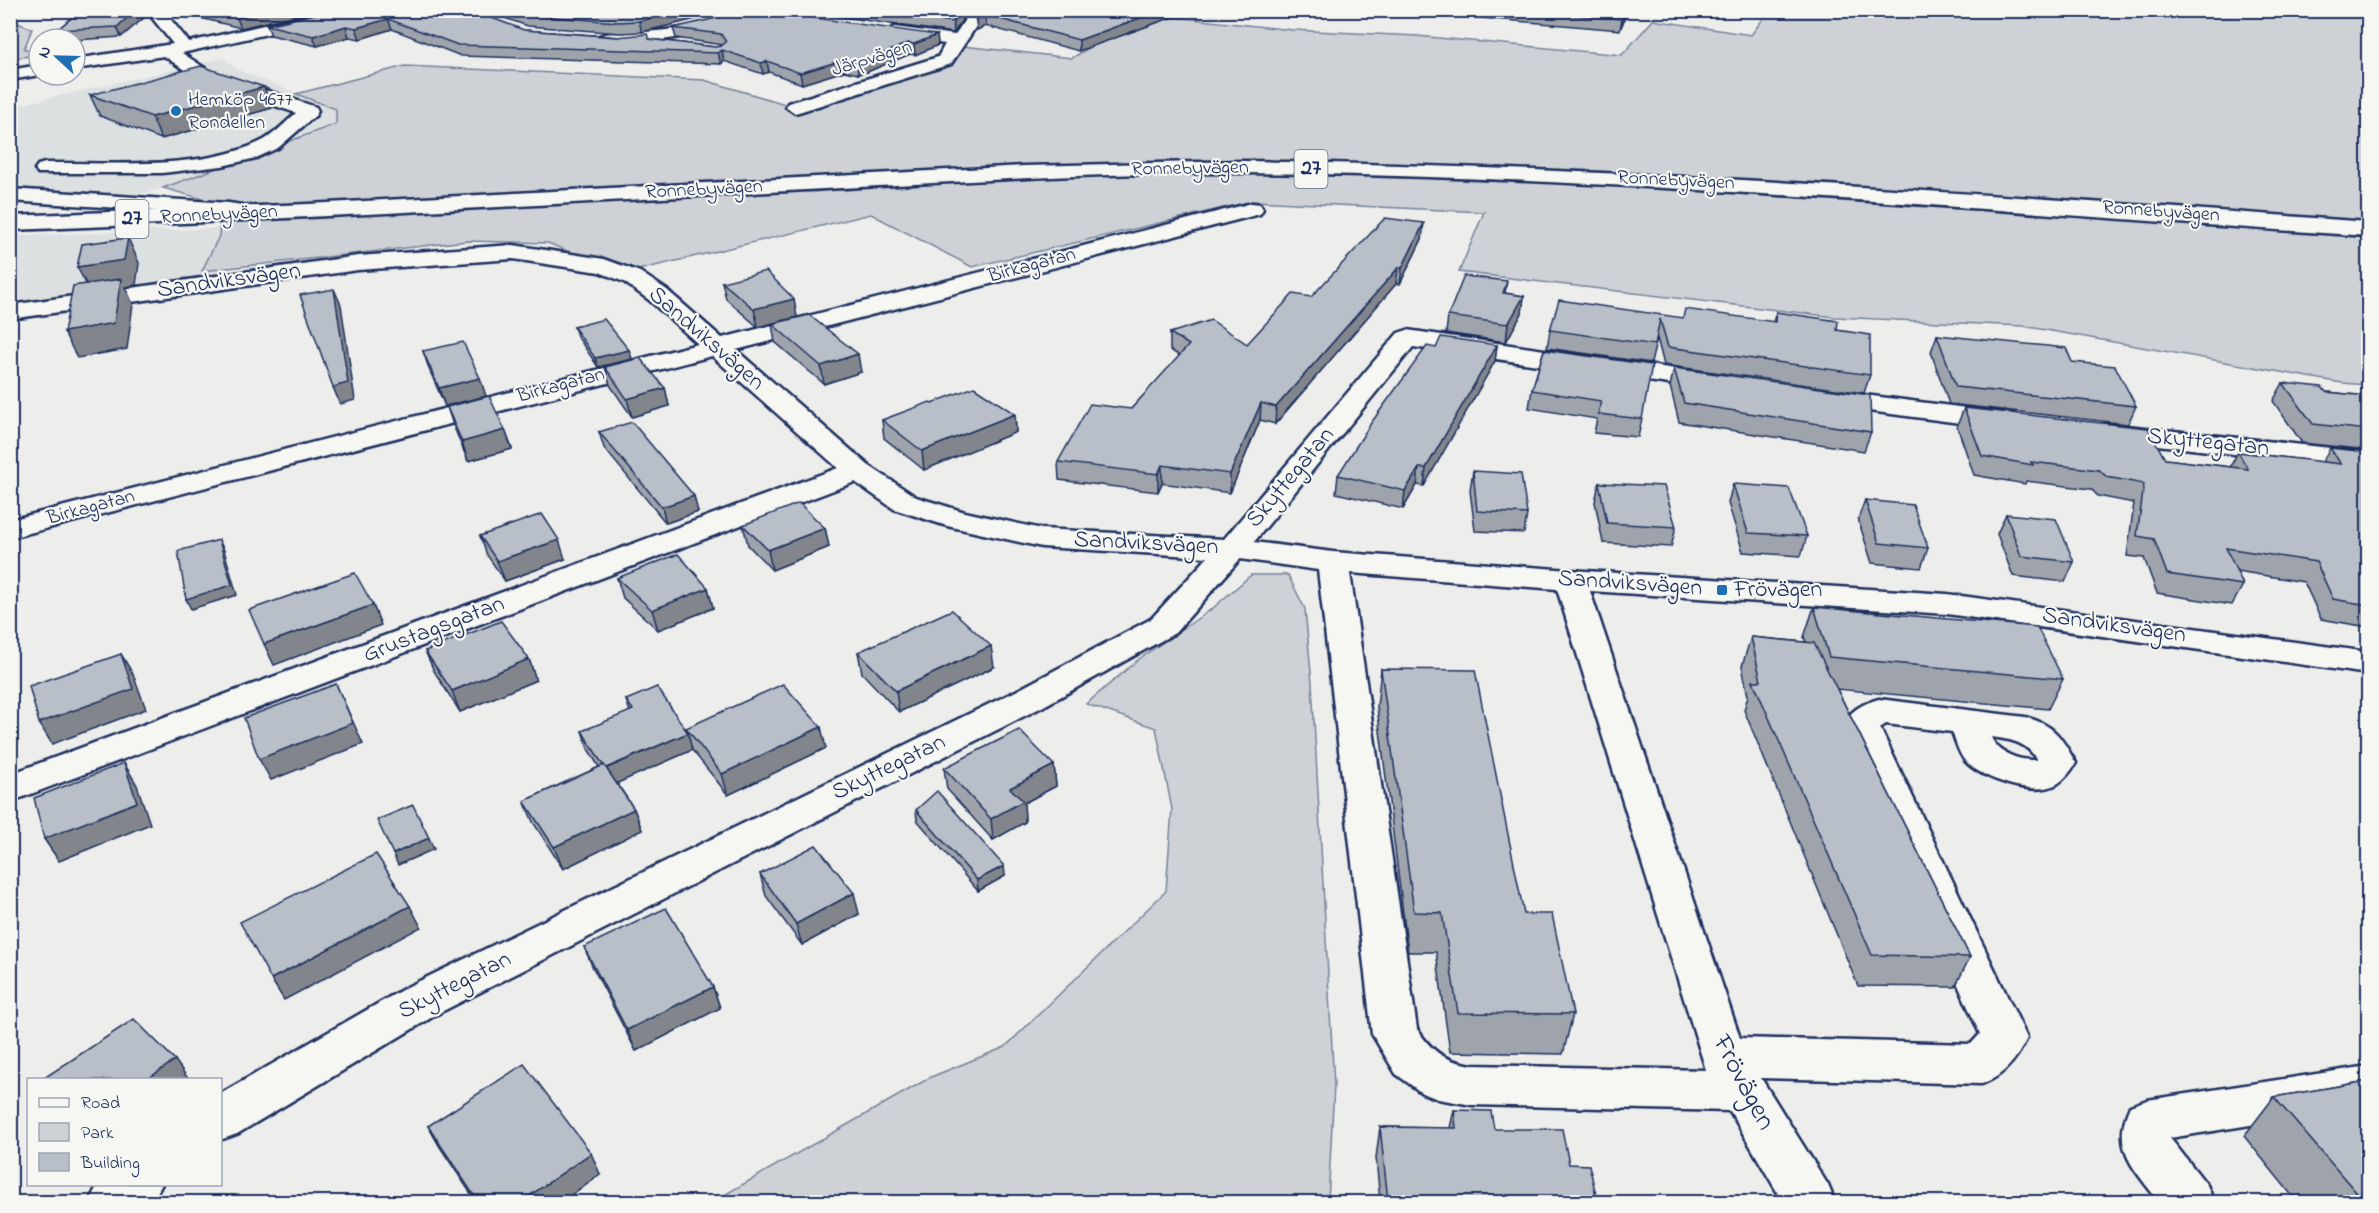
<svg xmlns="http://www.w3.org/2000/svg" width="2379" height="1213" viewBox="0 0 2379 1213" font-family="'Indie Flower',sans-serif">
<rect width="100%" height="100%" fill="#edeeec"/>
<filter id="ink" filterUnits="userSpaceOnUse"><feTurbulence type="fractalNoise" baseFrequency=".0167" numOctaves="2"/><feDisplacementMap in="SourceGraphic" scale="12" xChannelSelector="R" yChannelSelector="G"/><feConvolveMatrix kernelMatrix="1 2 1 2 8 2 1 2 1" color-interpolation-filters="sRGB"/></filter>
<g filter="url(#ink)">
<!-- built -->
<g fill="#dde0e1">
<path d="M224,58L236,69L336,109V124L163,188L100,207L11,200L10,107Z"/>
<path d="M229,228L216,293L11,322L10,236Z"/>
</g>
<!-- green -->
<g fill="#ced2d7" stroke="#74809a" stroke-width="1.5">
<path d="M1769,11H2368V385L2342,383L2023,326L1835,317L1459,272L1484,212L1253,201L972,267L871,214L622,274L548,243L467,241L202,271L219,236L221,204L163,188L336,124V109L296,94L405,66L704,80L795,107L945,60L953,45L1072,58L1146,14L1293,30L1417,36L1622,55L1653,20L1751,35Z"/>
<path d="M11,20L32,29L24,49L39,52V54L11,59Z"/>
<path d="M1251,575H1288L1305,609L1312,683L1334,1085L1328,1202H712L931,1077L1005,1047L1166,891L1172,809L1156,728L1086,704L1139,659L1213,608Z"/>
</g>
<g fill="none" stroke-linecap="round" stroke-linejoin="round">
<defs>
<g id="minor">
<path d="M146,10H163L189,42L330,10H361L353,15L182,53L211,72L316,107L318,111L316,115L278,148L256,158L222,166L162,173H38L35,169L38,165L45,163C111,162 204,171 264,140C276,133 286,122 296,113L199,80L164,56L75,69V59L173,44Z"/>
<path d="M746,10H768C752,27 609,55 596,39C602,31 617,34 627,33C665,31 711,27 746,10Z"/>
<path d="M971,10H987L951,64L802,111L795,113L786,107L788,103L938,57L945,44L894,37L886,32L894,27L955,35Z"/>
<path d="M39,65L40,75L10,80V70Z"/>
<path d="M1252,203L1260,204L1263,209L1260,214L736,350L868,465L916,497L965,512L1042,529L1224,539L1398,333L1407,330L1717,375L1726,377L1730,383L1726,389L1717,391L1413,347L1254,542L1333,552L1570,570L1947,594L2368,652V674L1947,614L1590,591L1740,1038L1971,1044L1980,1034L1842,725C1850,711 1863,703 1879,699L2025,717C2055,725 2061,737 2076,763C2071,771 2065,779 2057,784C2036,797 1982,779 1966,762C1959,755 1956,742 1952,732L1886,724L1880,728L2027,1038C2017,1059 2004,1076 1982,1084L1761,1078L1828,1185L1835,1202H1783L1730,1111L1472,1105L1438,1099L1422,1093L1396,1074L1372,1034L1318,570L1240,559L1175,633L1042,707L439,1013L237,1134L220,1140V1094L407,987L1016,691L1151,619L1208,557L1042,547L947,526L894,509L855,482L10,802V774L838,468L712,356L10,538V520L698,344L649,300L624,282L599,272L513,259L358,270L10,319V305L358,256L513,245L604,259L640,272L667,290L722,338ZM1350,573L1557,589L1706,1070L1472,1065C1444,1060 1433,1053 1417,1029ZM1991,737C2011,740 2026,741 2037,760C2020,761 1998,754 1991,737Z"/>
<path d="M1825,390L2006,413L2016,415L2020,421L2016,427L2006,429L1815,404L1811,398L1815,392Z"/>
<path d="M2108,424L2368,452V470L2098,438L2094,432L2098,426Z"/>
<path d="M2368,1066V1106L2170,1138L2207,1185L2214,1202H2159C2135,1169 2110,1149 2130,1106L2147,1100Z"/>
<path d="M98,1184H162L152,1202H89Z"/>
</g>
<path id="major" d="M1243,161C1619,168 1993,194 2368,222V236C1993,212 1619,176 1243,173C1085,172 927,184 769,192C516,206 264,221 10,230V216L308,204L1024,166Z"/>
<path id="highway" d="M10,189L229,203L261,208L264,213L261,218L253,220L229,215L10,201Z"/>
</defs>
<!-- minor casing -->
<use href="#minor" stroke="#1b2f5e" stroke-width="5"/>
<!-- major casing -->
<use href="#major" stroke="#1b2f5e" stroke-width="5"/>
<!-- highway casing -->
<use href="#highway" stroke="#1b2f5e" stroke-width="5"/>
<!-- minor -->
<use href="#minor" fill="#f6f6f2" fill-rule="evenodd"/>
<!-- major -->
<use href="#major" fill="#f6f6f2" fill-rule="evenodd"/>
<!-- highway -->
<use href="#highway" fill="#f6f6f2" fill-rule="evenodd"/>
</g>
<!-- wall -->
<g fill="#9fa4ac" stroke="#1b2f5e" stroke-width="1.5">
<path d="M50,10H144L146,16L121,37L75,40L61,39L57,30L76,14Z"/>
<path d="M187,10H318L241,28L192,16Z"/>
<path d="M333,10L524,30L649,39L715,47L721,46L723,45L676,38L673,28L937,35L938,45L915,55L910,54L867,72L858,74L844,71L802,84L769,72L763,74L724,61L721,64L461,56L392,29L360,39L349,37L317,46L271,35L267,25Z"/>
<path d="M480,10H732L642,32L620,33L528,26Z"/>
<path d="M793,10H968L954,33Z"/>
<path d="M982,10H1219L1215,14L1189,11L1079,51L986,26L977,30L976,19Z"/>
<path d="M1388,10H1628L1620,30Z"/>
<path d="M90,95L272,108L161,139L100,116Z"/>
<path d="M1422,239L1400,284H1396L1275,424L1260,420L1230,493L1162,483L1158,492L1059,480L1058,462L1131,409L1180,356L1170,350V333L1247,344Z"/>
<path d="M1507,281L1505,293L1524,296L1522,313L1506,342L1446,333L1448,316Z"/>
<path d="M722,282L797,317L758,327L726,299Z"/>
<path d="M1776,312L1837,330L1870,375L1864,393L1664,365L1657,338L1651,363L1547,348L1550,330L1683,318L1773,322Z"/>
<path d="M772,324L861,372L824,384L775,342Z"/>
<path d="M574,327L629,350L632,359L598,367L577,336Z"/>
<path d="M1937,335L2072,362L2136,406L2128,424L1949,404L1931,352Z"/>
<path d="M1497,345L1495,361L1424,486L1417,485L1403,509L1336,493L1338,475L1436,348Z"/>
<path d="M1544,350L1642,419L1638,437L1594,433L1597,419L1529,408L1532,390Z"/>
<path d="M423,351L486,396L445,406L429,369Z"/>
<path d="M605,367L665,388L669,406L632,417L610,385Z"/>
<path d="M1674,368L1871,432L1864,451L1679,422L1670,386Z"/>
<path d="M2283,383L2326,392L2368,396V452V450L2302,443L2273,401Z"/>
<path d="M932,403L1015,414L1016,432L924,470L884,438L882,420Z"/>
<path d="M447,407L505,430L512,449L468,461L453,425Z"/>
<path d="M1964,408L2165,459L2230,467L2238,452L2322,462L2330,448L2368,452V627L2321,619L2304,582L2237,571L2243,585L2232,605L2157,593L2144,558L2127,556L2134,503L2098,496L2091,489L2026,481L2025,484L1974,475L1957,426Z"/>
<path d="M599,432L698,512L666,523L604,448Z"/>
<path d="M1473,471L1527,514L1524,533L1475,531L1470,490Z"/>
<path d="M1599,483L1676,527L1671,547L1603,543L1595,502Z"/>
<path d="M1733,484L1807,536L1801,556L1743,552L1728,503Z"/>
<path d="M1865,500L1928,548L1921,568L1872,563L1858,519Z"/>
<path d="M2006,514L2074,562L2065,582L2013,576L1997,534Z"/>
<path d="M743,525L825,528L829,547L772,570L748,545Z"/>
<path d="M480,536L565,559L505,581L487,555Z"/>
<path d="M617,578L708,588L713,608L658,630L623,598Z"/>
<path d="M1814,607L2063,679L2048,709L1837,689L1970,957L1955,987L1858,986L1744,710L1748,696L1742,666L1751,637L1806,642L1804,637Z"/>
<path d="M425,651L529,659L536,680L460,712L434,671Z"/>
<path d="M858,652L994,667L899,712L862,673Z"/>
<path d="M1381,669L1524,914L1573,1014L1563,1054L1450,1052L1436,952H1408L1377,707Z"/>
<path d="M626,700L687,733L686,728L826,748L728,795L692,750L617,783L634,809L642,830L563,869L533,822L524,801L599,767L588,749L582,731L630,712Z"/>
<path d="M1054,765L1056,786L1024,803L1025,822L993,840L947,789L944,768Z"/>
<path d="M916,810L1005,876L978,891L917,820Z"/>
<path d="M760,874L859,914L802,945L766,896Z"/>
<path d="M584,947L713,987L720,1008L636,1051L593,968Z"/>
<path d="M2368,1081V1203H2298L2244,1136L2274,1097Z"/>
<path d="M1454,1110L1494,1129L1569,1164L1598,1203L1380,1201L1376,1158L1380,1127L1450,1128Z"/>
<path d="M428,1126L600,1174L560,1203H477L440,1147Z"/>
</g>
<!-- shaded-wall -->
<g fill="#82868c" stroke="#1b2f5e" stroke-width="1.5">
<path d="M136,10H144L146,16L121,37L117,27Z"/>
<path d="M167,10H187L168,13Z"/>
<path d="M268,10H318L241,28L237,18Z"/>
<path d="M686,10H732L642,32L639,21Z"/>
<path d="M960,10H968L954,33L953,22Z"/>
<path d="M1162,10L1189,11L1079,51V40Z"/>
<path d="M1626,10H1628L1620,30L1622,19Z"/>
<path d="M985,15L986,26L977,30L976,19Z"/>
<path d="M388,19L392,29L360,39L356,28Z"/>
<path d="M346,26L349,37L317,46L313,36Z"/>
<path d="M937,35L938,45L915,55L914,44Z"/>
<path d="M908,43L910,54L867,72L858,74L857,63Z"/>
<path d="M722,50L724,61L721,64L718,53Z"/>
<path d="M843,60L844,71L802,84L800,73Z"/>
<path d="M767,61L769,72L763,74L761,63Z"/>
<path d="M264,87L272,108L161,139L152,117Z"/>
<path d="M1424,223L1422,239L1400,284L1402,268Z"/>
<path d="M128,238L139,263L136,285L125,287L133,304L127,349L77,358L64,332L90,291L77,267Z"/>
<path d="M1398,268L1396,284L1275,424L1276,407Z"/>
<path d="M334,289L341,305L355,400L340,404L333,387Z"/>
<path d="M1524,296L1522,313L1506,342L1508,324Z"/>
<path d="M794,299L797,317L758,327L754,309Z"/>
<path d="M1497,345L1495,361L1424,486L1426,468Z"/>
<path d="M629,350L632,359L598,367L595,358Z"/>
<path d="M858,354L861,372L824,384L821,366Z"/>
<path d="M480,378L486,396L445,406L439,388Z"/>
<path d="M665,388L669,406L632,417L627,399Z"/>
<path d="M1261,403L1260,420L1230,493V474Z"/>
<path d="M1015,414L1016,432L924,470L922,451Z"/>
<path d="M505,430L512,449L468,461L462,442Z"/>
<path d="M1162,465V483L1158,492V474Z"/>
<path d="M1419,468L1417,485L1403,509L1405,491Z"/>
<path d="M694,496L698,512L666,523L662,507Z"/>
<path d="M825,528L829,547L772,570L768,550Z"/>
<path d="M219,540L224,550L237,595L191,609L186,599Z"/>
<path d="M559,540L565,559L505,581L497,561Z"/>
<path d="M708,588L713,608L658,630L652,610Z"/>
<path d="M373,605L381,625L274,665L264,644Z"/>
<path d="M991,646L994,667L899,712L896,691Z"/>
<path d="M121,654L133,674L146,709L52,744L39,723Z"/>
<path d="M529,659L536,680L460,712L452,691Z"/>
<path d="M336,684L363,744L271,780L259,759Z"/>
<path d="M821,727L826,748L728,795L722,774Z"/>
<path d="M688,733L692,750L611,786L605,769Z"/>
<path d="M124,763L137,785L150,824L59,861L44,839Z"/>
<path d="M1054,765L1056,786L1024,803L1025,822L993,840L991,819L1010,788Z"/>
<path d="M634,809L642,830L563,869L554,847Z"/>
<path d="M429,838L434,849L398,865L393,854Z"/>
<path d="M1004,866L1005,876L978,891L977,880Z"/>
<path d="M854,893L859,914L802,945L796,924Z"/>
<path d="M410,906L421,927L284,1000L271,979Z"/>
<path d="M713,987L720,1008L636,1051L627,1030Z"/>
<path d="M175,1060L189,1080H146Z"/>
<path d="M591,1153L600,1174L560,1203H519Z"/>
</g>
<!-- building -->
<g fill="#b9bfc8" stroke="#1b2f5e" stroke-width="1.5">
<path d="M81,10H136L117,27L57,30Z"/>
<path d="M207,10H268L237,18Z"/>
<path d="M333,10H471L524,30L617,37L647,34L649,39L715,47L721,46L726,42L721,34L673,28L751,10H758L937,35L914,44L908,43L866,61L857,63L843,60L800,73L767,61L761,63L722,50L718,53L458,45L388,19L356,28L346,26L313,36L267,25Z"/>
<path d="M510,10H686L639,21L618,22L526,15Z"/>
<path d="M867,10H960L953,22Z"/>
<path d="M982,10H1162L1079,40L985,15L976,19Z"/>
<path d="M1514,10H1626L1622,19Z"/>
<path d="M201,66L264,87L152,117L90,95Z"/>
<path d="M1385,218L1424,223L1402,268H1398L1276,407L1261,403L1230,474L1162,465L1158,474L1058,462L1090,404L1131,409L1189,345L1170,333L1211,320L1247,344L1293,294L1311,297Z"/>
<path d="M128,238L124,260L77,267L82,244Z"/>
<path d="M766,271L794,299L754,309L722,282Z"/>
<path d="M1464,276L1507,281L1503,293L1524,296L1508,324L1448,316Z"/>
<path d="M121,279L114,323L64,332L73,286Z"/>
<path d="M334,289L348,383L333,387L300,295Z"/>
<path d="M1559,300L1683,318L1685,309L1775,322L1776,312L1838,321L1837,330L1870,335V375L1668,347L1660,319L1655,345L1550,330Z"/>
<path d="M809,315L858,354L821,366L772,324Z"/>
<path d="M604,319L629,350L595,358L574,327Z"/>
<path d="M1937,335L2066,348L2072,362L2115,366L2136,406L1956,387Z"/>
<path d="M1441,337L1497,345L1426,468H1419L1405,491L1338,475L1371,423L1427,346L1436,348Z"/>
<path d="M463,342L480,378L439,388L423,351Z"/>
<path d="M1544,350L1652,365L1642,419L1598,414L1601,401L1532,390Z"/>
<path d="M640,358L665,388L627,399L605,367Z"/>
<path d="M1674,368L1870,395L1871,432L1684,403Z"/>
<path d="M2283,383L2322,387L2326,392L2368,396V430L2313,424Z"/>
<path d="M974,387L1015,414L922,451L882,420L930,402L932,403Z"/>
<path d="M489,396L505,430L462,442L447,407Z"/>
<path d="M1964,408L2148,428L2165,459L2248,469L2238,452L2341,464L2330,448L2368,452V605L2333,599L2316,562L2226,548L2243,585L2167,574L2154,539L2137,536L2144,484L2107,477L2099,470L2031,462L2033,465L1982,456Z"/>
<path d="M632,422L694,496L662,507L599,432Z"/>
<path d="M1473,471L1521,474L1527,514L1477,511Z"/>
<path d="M1599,483L1664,486L1676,527L1607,523Z"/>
<path d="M1733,484L1789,488L1807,536L1748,533Z"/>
<path d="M1865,500L1913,505L1928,548L1879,543Z"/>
<path d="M799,503L825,528L768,550L743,525Z"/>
<path d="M542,514L559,540L497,561L480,536Z"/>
<path d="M2006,514L2056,519L2074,562L2021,556Z"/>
<path d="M219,540L232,585L186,599L178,551Z"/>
<path d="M678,554L708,588L652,610L617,578Z"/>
<path d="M355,573L373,605L264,644L249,610Z"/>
<path d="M1814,607L2037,627L2063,679L1829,657Z"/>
<path d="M952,610L991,646L896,691L858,652Z"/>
<path d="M501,621L529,659L452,691L425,651Z"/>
<path d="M1751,637L1814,643L1970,957L1872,955L1753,681H1761Z"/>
<path d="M121,654L133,689L39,723L29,686Z"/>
<path d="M1381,669L1475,670L1524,914H1552L1573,1014L1458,1013L1442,913L1414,912Z"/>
<path d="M336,684L353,723L259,759L244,718Z"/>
<path d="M783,684L821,727L722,774L686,728Z"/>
<path d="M657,687L688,733L606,768L604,765H603L582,731L633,710L626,700Z"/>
<path d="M1019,730L1054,765L1010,788L1023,801L991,819L944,768Z"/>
<path d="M124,763L137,802L44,839L34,798Z"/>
<path d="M604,765L634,809L554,847L524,801Z"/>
<path d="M937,791L1004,866L977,880L916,810Z"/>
<path d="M413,805L429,838L393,854L377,820Z"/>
<path d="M816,845L854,893L796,924L760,874Z"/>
<path d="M376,854L410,906L271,979L240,922Z"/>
<path d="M666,908L713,987L627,1030L584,947Z"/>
<path d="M134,1019L175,1060L146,1080H41Z"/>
<path d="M524,1064L591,1153L519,1203H479L428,1126Z"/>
<path d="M2368,1081V1198L2363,1200L2274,1097Z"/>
<path d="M1454,1110L1491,1111L1494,1129H1562L1569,1164L1589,1165L1598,1203H1367L1366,1200L1388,1201L1380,1127L1456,1128Z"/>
</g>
</g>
<!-- markers -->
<g fill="#1f6fb2" stroke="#f6f6f2" stroke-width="2">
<circle cx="176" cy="111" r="6"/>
<rect x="1716" y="584" width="12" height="12" rx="3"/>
</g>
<g text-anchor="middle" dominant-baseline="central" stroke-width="4.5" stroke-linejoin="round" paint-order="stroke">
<!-- far-street labels -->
<g font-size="20" fill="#1b2f5e" stroke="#f6f6f2">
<text transform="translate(872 59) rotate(-17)">Järpvägen</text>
<text transform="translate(1190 169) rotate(-1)">Ronnebyvägen</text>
<text transform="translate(1676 181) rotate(3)">Ronnebyvägen</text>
<text transform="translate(704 190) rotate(-3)">Ronnebyvägen</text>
<text transform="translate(2161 212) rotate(4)">Ronnebyvägen</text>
<text transform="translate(219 215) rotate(-3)">Ronnebyvägen</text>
<text transform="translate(1032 266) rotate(-15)">Birkagatan</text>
<text transform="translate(561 386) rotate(-15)">Birkagatan</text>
<text transform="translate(91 508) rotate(-15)">Birkagatan</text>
</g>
<!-- far-poi labels -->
<g font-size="20" fill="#1b2f5e" stroke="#f6f6f2" text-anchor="start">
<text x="188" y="100">Hemköp 4677<tspan x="188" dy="23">Rondellen</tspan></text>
</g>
<!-- shield labels -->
<g fill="#f6f6f2" stroke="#5d6b8a" stroke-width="1.5">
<rect x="1294.5" y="150" width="33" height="38" rx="4.5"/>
<rect x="115.5" y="200" width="33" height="38" rx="4.5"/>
</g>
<g font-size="22" font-weight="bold" fill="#1b2f5e">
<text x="1311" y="169">27</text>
<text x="132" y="219">27</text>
</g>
<!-- street labels -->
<g font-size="24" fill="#1b2f5e" stroke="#f6f6f2">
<text transform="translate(229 281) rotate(-8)">Sandviksvägen</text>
<text transform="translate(706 339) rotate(41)">Sandviksvägen</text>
<text transform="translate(2208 443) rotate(6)">Skyttegatan</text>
<text transform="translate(1291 478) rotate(-50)">Skyttegatan</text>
<text transform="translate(1146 544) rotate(3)">Sandviksvägen</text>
<text transform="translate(1630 584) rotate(4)">Sandviksvägen</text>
<text transform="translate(2114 626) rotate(8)">Sandviksvägen</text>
<text transform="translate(434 630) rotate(-21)">Grustagsgatan</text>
<text transform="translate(889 768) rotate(-26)">Skyttegatan</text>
<text transform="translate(455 986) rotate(-27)">Skyttegatan</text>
</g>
<!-- poi labels -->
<g font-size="24" fill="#1b2f5e" stroke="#f6f6f2" text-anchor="start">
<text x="1734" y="590">Frövägen</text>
</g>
<!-- near-street labels -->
<g font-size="28" fill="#1b2f5e" stroke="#f6f6f2">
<text transform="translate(1743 1083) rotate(62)">Frövägen</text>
</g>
</g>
<!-- margin -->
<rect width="2379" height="1213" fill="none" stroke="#f6f6f2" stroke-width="36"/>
<rect x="18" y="18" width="2343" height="1177" fill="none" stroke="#1b2f5e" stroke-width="2" filter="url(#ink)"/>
<!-- legend -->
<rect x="27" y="1078" width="195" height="108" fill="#f6f6f2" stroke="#9ea6b7" stroke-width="1.5"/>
<rect x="39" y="1098" width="30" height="9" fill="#f6f6f2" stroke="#9ea6b7" stroke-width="1.5"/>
<text x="81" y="1108" font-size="18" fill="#1b2f5e">Road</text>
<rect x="39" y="1123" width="30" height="18" fill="#ced2d7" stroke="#9ea6b7" stroke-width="1.5"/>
<text x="81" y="1138" font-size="18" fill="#1b2f5e">Park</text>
<rect x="39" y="1153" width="30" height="18" fill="#b9bfc8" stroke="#9ea6b7" stroke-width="1.5"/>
<text x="81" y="1168" font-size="18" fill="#1b2f5e">Building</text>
<!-- north arrow -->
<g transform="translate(57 57) rotate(292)"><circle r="28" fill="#f6f6f2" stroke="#9ea6b7" stroke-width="1.5"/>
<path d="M0-4.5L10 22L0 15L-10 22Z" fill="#1f6fb2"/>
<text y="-9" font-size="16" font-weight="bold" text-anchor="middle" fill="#1b2f5e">N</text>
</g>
</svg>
